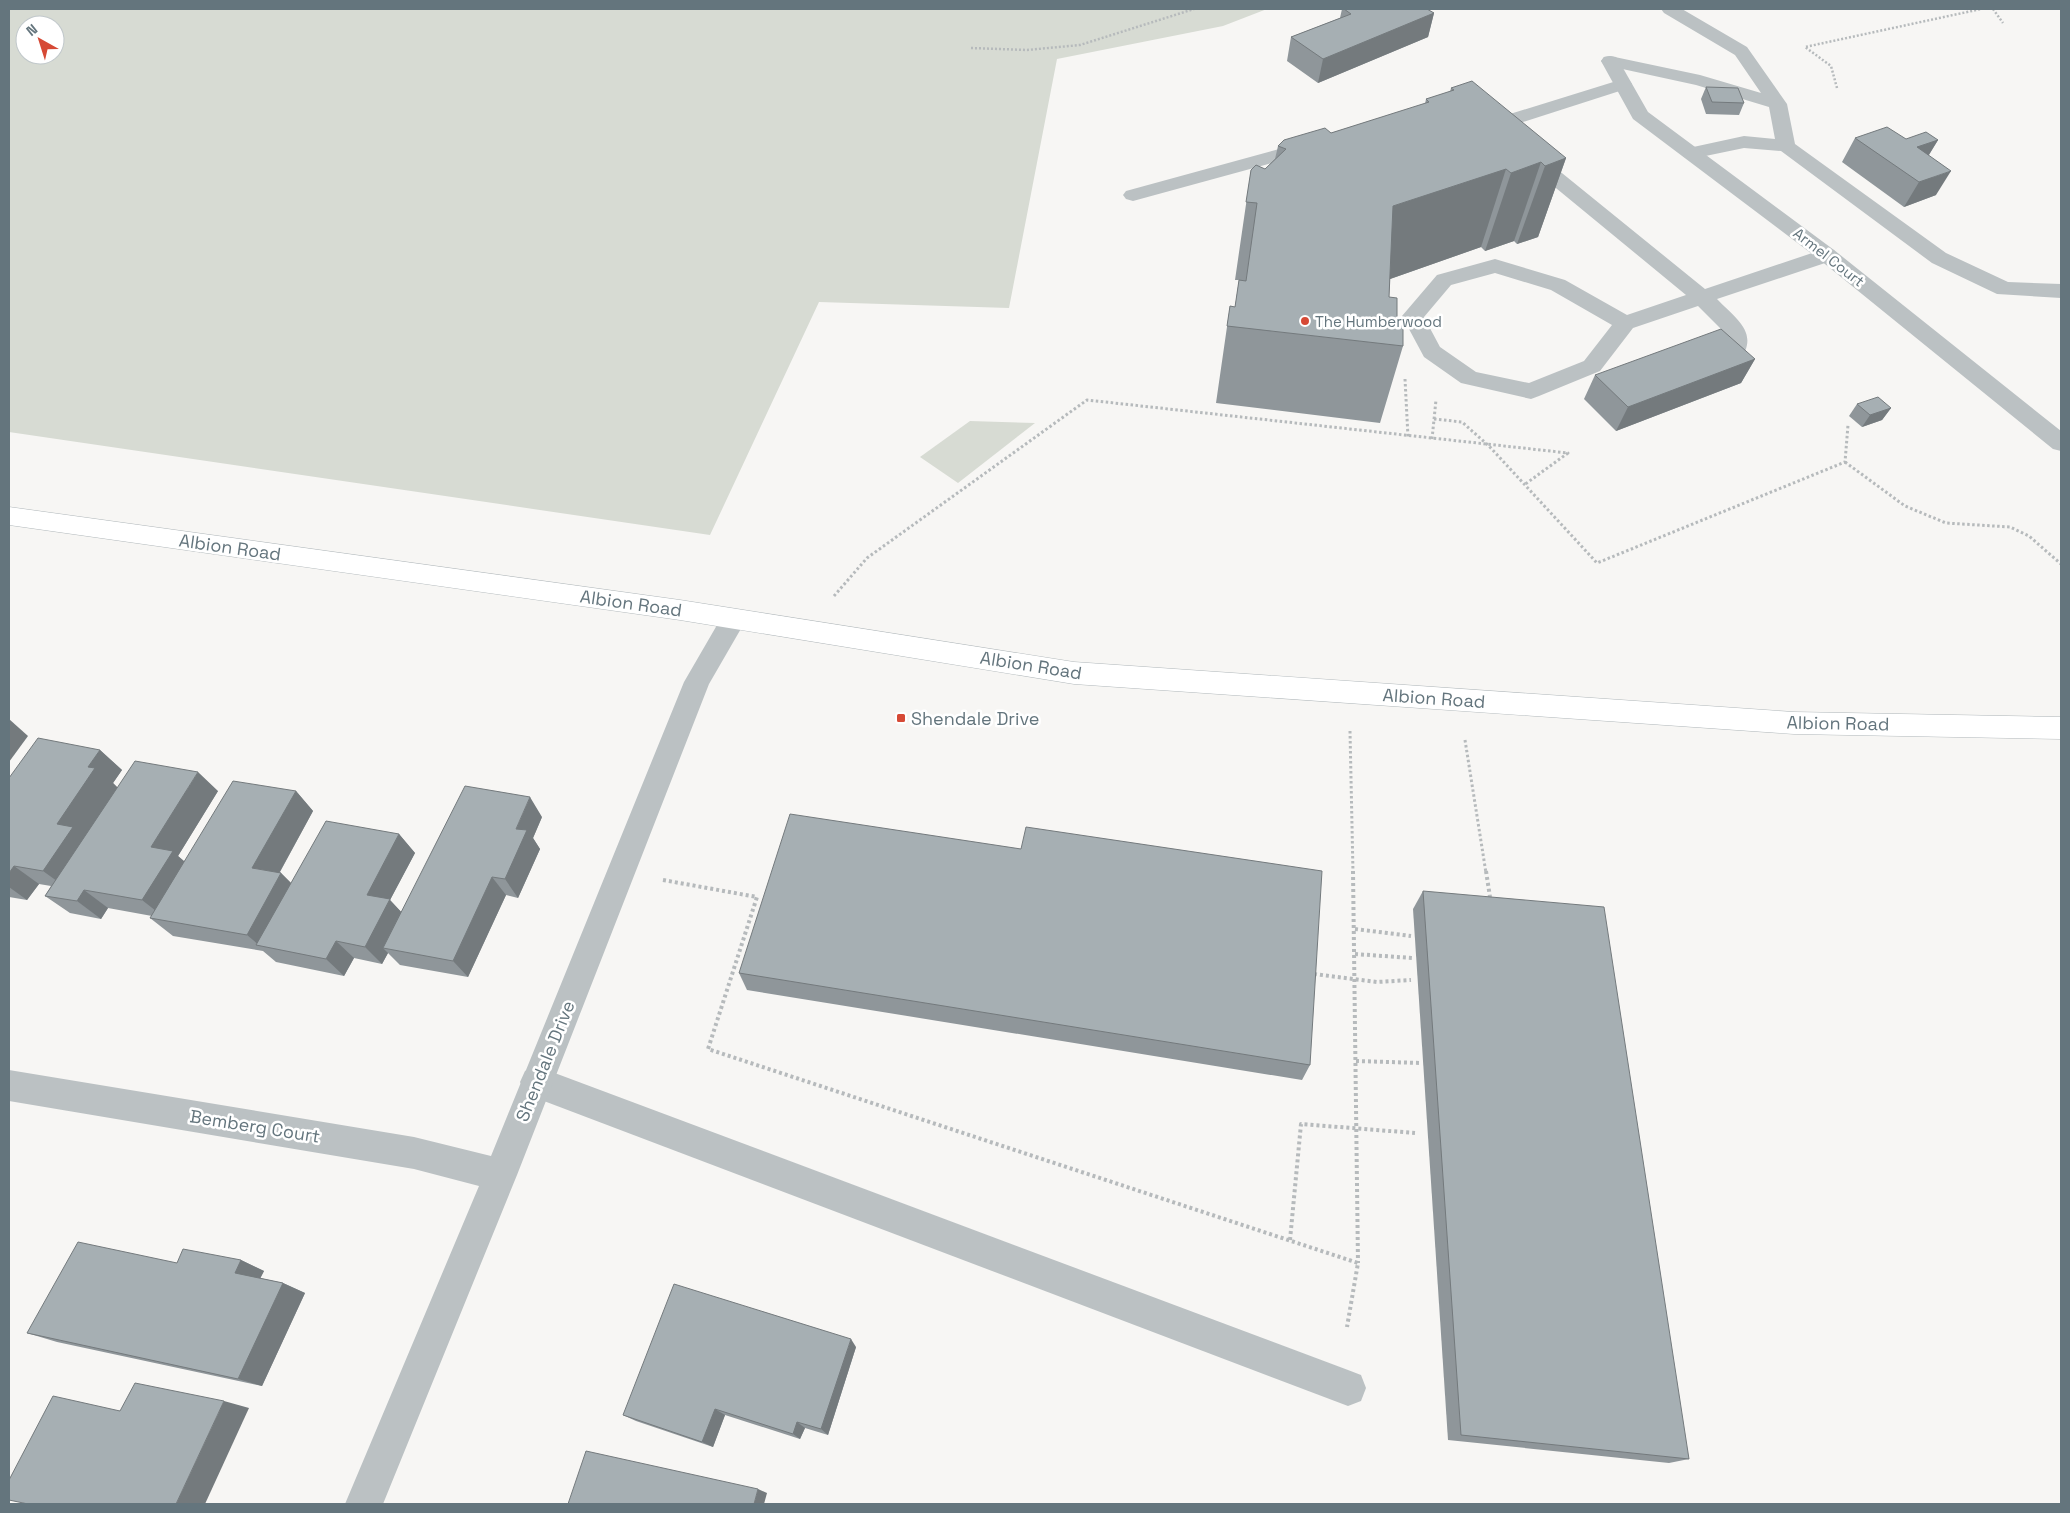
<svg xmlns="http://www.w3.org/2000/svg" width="2070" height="1513" viewBox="0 0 2070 1513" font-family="'Space Grotesk',sans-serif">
<rect width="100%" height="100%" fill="#f7f6f4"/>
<!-- green -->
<g fill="#d7dbd3" fill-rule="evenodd">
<path d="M9,9H1267L1223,26L1057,59L1009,308L819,302L710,535L9,432ZM25,25H55V55H25Z"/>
<path d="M970,421L1035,423L958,483L920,457Z"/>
</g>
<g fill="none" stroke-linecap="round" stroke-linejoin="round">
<defs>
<path id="secondary" d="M9,507L680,600L1074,662L1794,712L2061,717V739L1794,734L1074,684L680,620L9,525Z"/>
</defs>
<!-- secondary casing -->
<use href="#secondary" stroke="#b0b7ba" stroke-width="1"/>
<!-- path-far2 -->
<g stroke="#b6babc" stroke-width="2.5" stroke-dasharray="2 2" stroke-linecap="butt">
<path d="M1993,9L2003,23"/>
<path d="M971,48L1027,50L1080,45L1194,9"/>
<path d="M1837,88L1831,66L1805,47L1981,9"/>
</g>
<!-- path-far1 -->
<g stroke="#b6babc" stroke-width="3" stroke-dasharray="2.5 2.5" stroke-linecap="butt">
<path d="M1405,379L1408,437"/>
<path d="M1434,419L1462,422L1489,446L1597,563L1845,462L1848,425"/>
<path d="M1432,439L1436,400"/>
<path d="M1845,462L1905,506L1946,523L2010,527L2029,536L2061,564"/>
<path d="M834,596L867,558L1087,400L1568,453L1524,485"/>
<path d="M1350,731L1353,873"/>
<path d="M1465,740L1486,873"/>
</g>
<!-- path -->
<g stroke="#b6babc" stroke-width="4" stroke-dasharray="3 3" stroke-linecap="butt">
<path d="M1353,871L1358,1263"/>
<path d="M1486,871L1490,897"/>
<path d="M663,880L757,897L708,1049L1358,1263L1347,1327"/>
<path d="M1355,929L1411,936"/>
<path d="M1355,954L1412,958"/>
<path d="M1314,974L1377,982L1411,980"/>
<path d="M1356,1061L1421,1063"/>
<path d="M1290,1240L1301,1124L1415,1133"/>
</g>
<!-- service -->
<g fill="#bbc1c3" fill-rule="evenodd">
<path d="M1661,9H1682L1747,47L1787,104L1795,144L1946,253L2008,282L2061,284V298L1997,294L1932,263L1781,151L1744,148L1691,159L1684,157L1681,153L1684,149L1744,136L1775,139L1769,107L1696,85L1604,65L1601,61L1604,57L1610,56L1700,75L1761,93L1735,55L1664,13Z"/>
<path d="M1623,79L1629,80L1632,84L1629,88L1498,130H1484L1482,126L1484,122Z"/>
<path d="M1312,140L1319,142L1322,146L1319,150L1133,201L1126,199L1123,195L1126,191Z"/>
<path d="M1529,150L1536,152L1705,289L1827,248L1834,250L1837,255L1834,260L1717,299C1737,320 1761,333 1738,363C1732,370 1727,371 1718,368L1715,363L1726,348L1725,333L1698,306L1633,328L1600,371L1539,396L1531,399L1461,383L1424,357L1402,316L1437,275L1495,259L1565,280L1627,315L1686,295L1522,160L1519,156L1522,152ZM1495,273L1551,290L1612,325L1584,361L1529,383L1476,372L1440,347L1424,317L1451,285Z"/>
<path d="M536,1066L1348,1370L1361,1375L1366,1388L1361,1401L1348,1406L536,1098L525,1093L520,1082L525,1071Z"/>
</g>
<!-- minor -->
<g fill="#bbc1c3" fill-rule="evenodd">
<path d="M1610,56L1616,57L1619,61L1648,112L1834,250L2061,431V451L2053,449L1820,260L1633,119L1601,61L1604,57Z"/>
<path d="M733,610L742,613L746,620L709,684L517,1175L383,1504H345L479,1186L414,1169L9,1101V1070L414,1137L491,1156L684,682L724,613Z"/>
</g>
<!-- secondary -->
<use href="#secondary" fill="#fff" fill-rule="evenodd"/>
</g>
<!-- wall -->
<g fill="#8f969a">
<path d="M1342,9H1427L1434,13L1428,37L1318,83L1287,61L1291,37L1340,18Z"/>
<path d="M1706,87L1744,103L1739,115L1706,114L1701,99Z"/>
<path d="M1451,88L1566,158L1538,237L1517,244L1514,241L1485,251L1481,247L1390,279L1389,297L1403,346L1380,423L1216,403L1230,306L1235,307L1239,280H1235L1251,170L1265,169L1275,159L1278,146L1331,133L1425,104L1426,99L1450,92Z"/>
<path d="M1855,138L1938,140L1929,155L1936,195L1904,207L1842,162Z"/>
<path d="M1755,359L1741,383L1616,431L1584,399L1595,375Z"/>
<path d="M1857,404L1891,408L1882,420L1862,427L1849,416Z"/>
<path d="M100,750L122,770L113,783L117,787L218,791L178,856L184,861L296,791L313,811L280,872L291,883L399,834L415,853L390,900L401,912L542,817L533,838L540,849L518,898L506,895L468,977L400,965L388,953L382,964L354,958L344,976L276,962L263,951L173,936L150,918L152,916L108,908L101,919L70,913L45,896L51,886L39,884L27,900L9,897V778Z"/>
<path d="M1021,849L1310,1065L1302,1080L747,990L739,973Z"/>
<path d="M1423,891L1689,1459L1669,1463L1448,1440L1413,909Z"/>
<path d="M241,1260L264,1271L260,1278L283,1283L305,1293L262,1386L57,1342L27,1333L177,1263Z"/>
<path d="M856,1347L828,1435L805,1428L800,1439L725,1415L713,1447L636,1421L623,1415Z"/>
</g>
<!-- shaded-wall -->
<g fill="#747a7d">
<path d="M1434,13L1428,37L1318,83L1323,59Z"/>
<path d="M1938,140L1923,164L1917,147Z"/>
<path d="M1566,158L1538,237L1517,244L1545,166Z"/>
<path d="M1541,162L1514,241L1485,251L1511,173Z"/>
<path d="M1506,169L1481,247L1373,285L1393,206Z"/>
<path d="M1951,171L1936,195L1904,207L1919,182Z"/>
<path d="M1755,359L1741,383L1616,431L1628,407Z"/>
<path d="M1891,408L1882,420L1862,427L1870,415Z"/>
<path d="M9,719L28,736L9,762Z"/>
<path d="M100,750L122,770L113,783L118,788L68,889L43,871L57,824L88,767Z"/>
<path d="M198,772L218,791L178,856L194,870L165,918L142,900L151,847Z"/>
<path d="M296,791L313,811L272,886L252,868Z"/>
<path d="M530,797L542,817L533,838L540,849L518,898L505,879L516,829Z"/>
<path d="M399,834L415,853L390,900L406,917L383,948L388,953L382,964L365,947L367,895Z"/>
<path d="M14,866L39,884L27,900L9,887V873Z"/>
<path d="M281,873L299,891L260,946L247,935Z"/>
<path d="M492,877L506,895L468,977L453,961Z"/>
<path d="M84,890L108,908L101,919L77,901Z"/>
<path d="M336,941L354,958L344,976L326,959Z"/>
<path d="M241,1260L264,1271L258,1283L235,1273Z"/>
<path d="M283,1283L305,1293L262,1386L238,1379Z"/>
<path d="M851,1339L856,1347L828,1435L821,1429Z"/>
<path d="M224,1401L249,1408L205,1504H176Z"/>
<path d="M715,1409L725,1415L713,1447L702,1442Z"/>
<path d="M797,1422L805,1428L800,1439L793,1434Z"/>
<path d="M758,1489L767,1493L764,1504H754Z"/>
</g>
<!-- building -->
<g fill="#a6afb3" stroke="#747a7d">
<path d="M1344,9H1427L1434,13L1323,59L1291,37L1351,14Z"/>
<path d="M1472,81L1566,158L1545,166L1541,162L1511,173L1506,169L1393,206L1389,297L1397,298V325L1403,326V346L1227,326L1230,306L1235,307L1239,280L1246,281L1257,203L1246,202L1251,170L1256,165L1265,169L1286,149L1278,146L1284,140L1325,128L1331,133L1429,102L1426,99L1454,90L1451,88Z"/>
<path d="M1706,87L1738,88L1744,103L1712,102Z"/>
<path d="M1887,127L1906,139L1926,132L1938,140L1917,147L1951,171L1919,182L1855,138Z"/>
<path d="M1721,329L1755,359L1628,407L1595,375Z"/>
<path d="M1878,397L1891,408L1870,415L1857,404Z"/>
<path d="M38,738L100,750L88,767L95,768L57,824L73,827L43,871L14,866L9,873V778Z"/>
<path d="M135,761L198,772L151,847L173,851L142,900L84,890L77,901L45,896Z"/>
<path d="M233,781L296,791L252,868L281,873L247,935L150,918Z"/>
<path d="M465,786L530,797L516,829L527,830L505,879L492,877L453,961L383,948Z"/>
<path d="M790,814L1021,849L1026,827L1322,871L1310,1065L739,973Z"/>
<path d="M326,821L399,834L367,895L390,899L365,947L336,941L326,959L256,945Z"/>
<path d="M1423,891L1604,907L1689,1459L1461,1435Z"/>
<path d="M78,1242L177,1263L183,1249L241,1260L235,1273L283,1283L238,1379L27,1333Z"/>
<path d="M674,1284L851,1339L821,1429L797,1422L793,1434L715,1409L702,1442L623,1415Z"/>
<path d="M135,1383L224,1401L176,1504H28L9,1500V1480L53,1396L120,1411Z"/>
<path d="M586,1451L758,1489L754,1504H568Z"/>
</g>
<!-- markers -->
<g fill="#d64935" stroke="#fff" stroke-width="2">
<circle cx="1305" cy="321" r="5"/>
<rect x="896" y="713" width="10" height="10" rx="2.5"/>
</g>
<g text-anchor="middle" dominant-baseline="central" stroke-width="5" stroke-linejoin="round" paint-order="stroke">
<!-- far-street labels -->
<g font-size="15" fill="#64757d" stroke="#fff">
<text transform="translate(1829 257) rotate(38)">Armel Court</text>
</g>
<!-- far-poi labels -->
<g font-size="15" fill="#64757d" stroke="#fff" text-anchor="start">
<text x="1315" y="321">The Humberwood</text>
</g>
<!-- street labels -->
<g font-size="18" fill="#64757d" stroke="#fff">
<text transform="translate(230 547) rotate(8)">Albion Road</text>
<text transform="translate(631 603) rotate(8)">Albion Road</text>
<text transform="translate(1031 665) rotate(9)">Albion Road</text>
<text transform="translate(1434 698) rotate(4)">Albion Road</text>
<text transform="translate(1838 723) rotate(1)">Albion Road</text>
<text transform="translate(545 1061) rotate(-68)">Shendale Drive</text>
<text transform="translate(255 1126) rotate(9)">Bemberg Court</text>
</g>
<!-- poi labels -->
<g font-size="18" fill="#64757d" stroke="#fff" text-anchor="start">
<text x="911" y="718">Shendale Drive</text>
</g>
</g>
<!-- border -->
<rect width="2070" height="1513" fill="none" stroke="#64757d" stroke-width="20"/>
<!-- north arrow -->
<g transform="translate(40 40) rotate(321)"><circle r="24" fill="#ffffff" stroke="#c1c8cb"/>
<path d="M0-4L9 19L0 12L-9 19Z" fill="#d64935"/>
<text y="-8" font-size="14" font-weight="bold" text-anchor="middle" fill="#64757d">N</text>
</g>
</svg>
